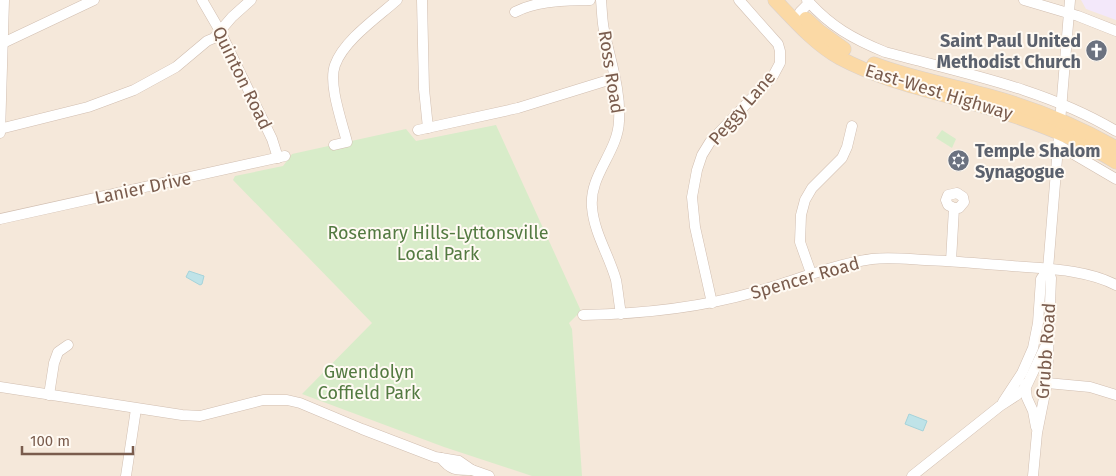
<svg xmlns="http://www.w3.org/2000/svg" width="1116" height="476" viewBox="0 0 1116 476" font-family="'Fira Sans',sans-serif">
<rect width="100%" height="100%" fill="#fdf6ec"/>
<!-- residential -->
<path fill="#f5e8da" d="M4,0H1116V476H0V133Z"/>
<!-- education -->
<path fill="#f3e8fa" d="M1081,0H1116V20L1086,9Z"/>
<!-- green -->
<g fill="#d8ecc9">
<path d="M496,125L581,311L569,323L572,329L582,476H532L444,447L302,394L372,323L233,180L235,176L283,166L292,154L406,129L416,141Z"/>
<path d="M942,130L956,139L952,148L936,138Z"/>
</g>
<!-- water -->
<g fill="#bfe3e8" stroke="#a5d3da">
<path d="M189,271L204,276L202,284L200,285L186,277Z"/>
<path d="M909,414L927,421L923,431L905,424Z"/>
</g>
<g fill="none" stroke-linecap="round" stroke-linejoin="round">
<defs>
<g id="minor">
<path d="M202,0L220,31L272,139L278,158"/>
<path d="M422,0L424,89L428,128"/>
<path d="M601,0C602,10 602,21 604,30C610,60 621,90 619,121C618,152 589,175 592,207C594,233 609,255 616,280C618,291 619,303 621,314"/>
<path d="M807,0C830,26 853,39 885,52C963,73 1046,89 1116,131"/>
<path d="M1024,0L1078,16L1116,31"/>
<path d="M515,12C538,0 565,1 590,0"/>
<path d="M800,12L809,3"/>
<path d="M3,43L94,0"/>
<path d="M0,129L88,107L134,90L176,67L207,41L214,38L232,17L251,0"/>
<path d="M418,130L518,108L615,78"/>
<path d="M0,133L4,0"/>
<path d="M334,145L347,142C342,122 328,84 335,65C344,40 378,17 397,0"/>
<path d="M1058,145L1116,179"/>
<path d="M0,219L285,156"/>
<path d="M951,261L954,208H959L964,202L963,197L957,193L948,195L946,200L948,205L954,208"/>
<path d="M811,273L800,242L801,215L805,200L812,188L842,158L847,147L852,126"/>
<path d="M712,303L695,227L692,197L697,170L702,155L710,142L773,76L780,63V51L778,44L739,0"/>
<path d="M583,315C641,314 699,308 755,292C794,281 831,265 872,259C890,257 907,259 925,260C954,261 983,264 1012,266C1046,269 1085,269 1116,285"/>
<path d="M1047,383L1090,387L1116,395"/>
<path d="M1025,384L1027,398L1033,411L1036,427"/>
<path d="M0,387L182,415L200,416L263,400H287L300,403L362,429L435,457L459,461L472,470L489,476"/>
<path d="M49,395L54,363L58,352L68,345"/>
<path d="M1003,402L1022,373L1033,348L1038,323L1041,279L1048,269"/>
<path d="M441,458C451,471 457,470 472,470"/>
<path d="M126,476L136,409"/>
<path d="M912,476L1000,406L1017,395L1026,387L1045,347"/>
<path d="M1033,476L1037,433L1047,383L1051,278L1048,269L1070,0"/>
</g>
<g id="major">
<path d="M775,0C795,21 815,44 840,58C883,81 930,90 976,104C1025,118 1073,135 1116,162"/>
<path d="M806,19L819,31L844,49"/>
<path d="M874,64C911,78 951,85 989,96C1033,108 1076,125 1116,148"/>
</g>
</defs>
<!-- minor casing -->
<use href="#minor" stroke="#d1beb0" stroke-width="11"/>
<!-- major casing -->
<use href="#major" stroke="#dad1cd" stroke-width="15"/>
<!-- minor -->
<use href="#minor" stroke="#fff" stroke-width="10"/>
<!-- major -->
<use href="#major" stroke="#fbd9a5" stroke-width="14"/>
</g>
<!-- icons -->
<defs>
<symbol id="church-disc" viewBox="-11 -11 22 22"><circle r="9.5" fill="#6b7280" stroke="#fffaf3"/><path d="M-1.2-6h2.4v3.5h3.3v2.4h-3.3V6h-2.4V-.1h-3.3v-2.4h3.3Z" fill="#fff"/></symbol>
<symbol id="synagogue-disc" viewBox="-11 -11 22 22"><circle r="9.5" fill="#6b7280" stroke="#fffaf3"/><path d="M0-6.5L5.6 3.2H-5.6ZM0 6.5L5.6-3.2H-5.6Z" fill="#fff"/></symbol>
</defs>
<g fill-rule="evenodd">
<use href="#church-disc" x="1084" y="38" width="25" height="25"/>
<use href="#synagogue-disc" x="946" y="148" width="25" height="25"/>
</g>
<g text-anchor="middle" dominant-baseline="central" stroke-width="4" stroke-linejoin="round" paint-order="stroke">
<!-- worship labels -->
<g font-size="18" font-weight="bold" fill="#5b616d" stroke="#fffaf3" text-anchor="end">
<text x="1081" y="41">Saint Paul United<tspan x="1081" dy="21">Methodist Church</tspan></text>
<text x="975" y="151" text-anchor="start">Temple Shalom<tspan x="975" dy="21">Synagogue</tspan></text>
</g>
<!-- street labels -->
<g font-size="18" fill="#7a5c4d" stroke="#fffaf3">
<text transform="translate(611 72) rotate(81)">Ross Road</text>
<text transform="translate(242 78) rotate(64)">Quinton Road</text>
<text transform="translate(939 92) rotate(17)">East-West Highway</text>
<text transform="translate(742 108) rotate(-49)">Peggy Lane</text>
<text transform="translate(143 188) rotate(-12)">Lanier Drive</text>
<text transform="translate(805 278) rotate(-16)">Spencer Road</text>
<text transform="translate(1046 351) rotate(-86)">Grubb Road</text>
</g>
<!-- park labels -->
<g font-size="18" fill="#537a41" stroke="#fffaf3">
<text x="438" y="233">Rosemary Hills-Lyttonsville<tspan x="438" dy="21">Local Park</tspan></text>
<text x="369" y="372">Gwendolyn<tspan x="369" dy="21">Coffield Park</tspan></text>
</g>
</g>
<!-- scale -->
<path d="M22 446v8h111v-8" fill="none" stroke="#7a5c4d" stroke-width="2.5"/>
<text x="30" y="446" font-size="15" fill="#7a5c4d" stroke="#fffaf3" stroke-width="4" paint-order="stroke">100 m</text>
</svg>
